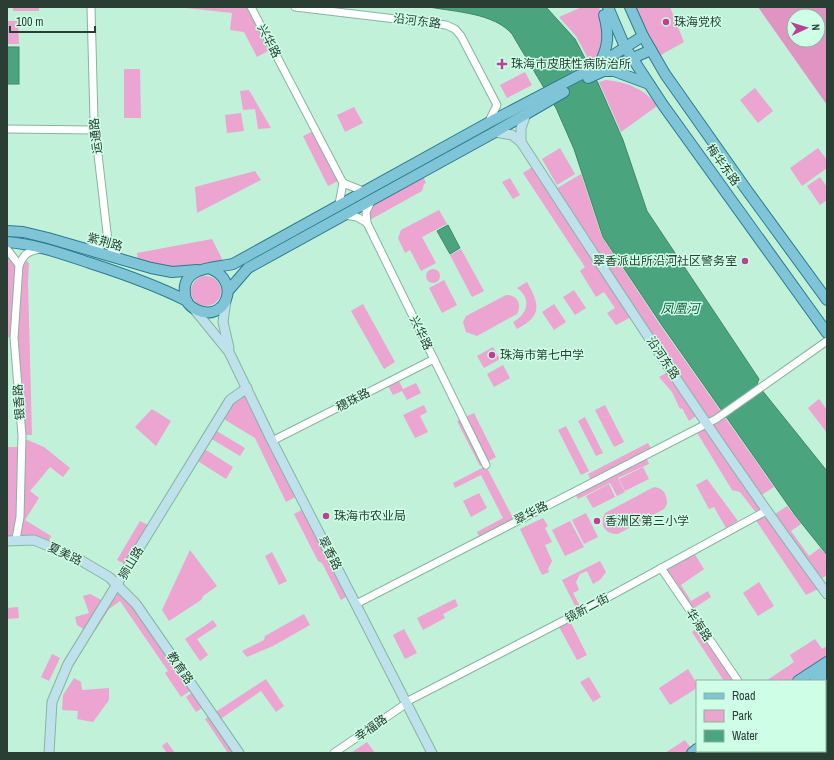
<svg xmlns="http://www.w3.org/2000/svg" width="834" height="760" viewBox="0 0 834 760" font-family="'Archivo Narrow','Noto Sans SC',sans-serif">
<rect width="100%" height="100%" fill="#c1f1d9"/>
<!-- green -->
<g fill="#eca4d0">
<rect x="13" y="7" width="26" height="4"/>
<path d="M177,7H247L268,51L257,57L244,32L230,30L232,13Z"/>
<path d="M582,7H599C606,30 608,45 591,64L576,36L559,17Z"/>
<path d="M634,7H670L684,42L659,56L645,34Z"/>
<path d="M7,21H18L19,44H7Z"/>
<path d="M124,69H140L141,118H124Z"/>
<path d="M525,72L532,85L507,98L500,85Z"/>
<path d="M606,80C627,82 645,89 657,106L621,132L599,82Z"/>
<path d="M755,88L773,111L758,123L740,100Z"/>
<path d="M249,90L271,128L258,129L255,109L243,110L240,91Z"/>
<path d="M354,107L363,123L345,132L337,115Z"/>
<path d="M241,113L244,131L227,133L225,115Z"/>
<path d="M314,131L338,181L328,186L303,136Z"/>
<path d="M560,148L575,174L557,185L542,159Z"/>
<path d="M818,148L827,160V168L802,186L790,168Z"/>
<path d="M534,166L633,316L616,325L607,313L615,308L604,292L596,297L580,271L585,267L523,173Z"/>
<path d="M255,171L261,180L197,213L195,187Z"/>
<path d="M422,174L426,183L424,184L422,191L368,221V212L374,200Z"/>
<path d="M581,174L602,237L660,325L774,487L757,498L554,190Z"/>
<path d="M820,177L827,187V200L820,205L807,186Z"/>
<path d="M510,178L520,195L513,199L502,182Z"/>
<path d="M439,210L447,224L422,237L436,263L421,271L410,250L405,253L398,238L401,230Z"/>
<path d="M212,239L224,263L172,268L138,261L137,253Z"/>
<path d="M461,249L484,291L472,297L450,255Z"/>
<path d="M7,250L17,265L13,337H7Z"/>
<path d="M23,259L29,263L28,282L32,435H23L16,338L20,265Z"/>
<circle cx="433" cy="276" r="7"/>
<circle cx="206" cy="291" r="15"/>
<path d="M444,280L457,305L442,313L429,288Z"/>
<path d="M527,282C540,305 542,316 517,329L513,322C528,314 532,299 517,288Z"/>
<path d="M574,290L586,308L575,315L563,297Z"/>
<path d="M506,295C518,295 522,305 517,314L477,336L466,332L463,322L466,316Z"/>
<path d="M363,304L395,362L384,369L351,311Z"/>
<path d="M554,304L566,322L554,330L542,312Z"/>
<path d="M493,347L500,359L484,368L477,356Z"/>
<path d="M503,365L510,378L494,387L487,374Z"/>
<path d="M670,371L699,414L689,421L682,408L680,409L672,392L659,377Z"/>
<path d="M398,379L403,389L416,383L421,393L407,400L402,391L393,395L387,384Z"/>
<path d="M247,392L299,495L286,502L255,438L222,418L231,402Z"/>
<path d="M819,399L827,410V433L808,408Z"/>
<path d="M424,405L427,412L420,416L428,432L415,438L403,415Z"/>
<path d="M605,405L624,442L614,447L595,410Z"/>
<path d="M152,409L171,421L156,446L135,427Z"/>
<path d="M474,413L496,457L480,466L457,421Z"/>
<path d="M585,417L603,453L596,456L578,421Z"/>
<path d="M566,426L589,471L581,475L558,430Z"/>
<path d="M706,426L763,511L757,514L740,492L732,490L696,431Z"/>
<path d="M215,430L245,448L240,456L210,438Z"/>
<path d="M23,438L44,447L70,468L63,477L50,467L30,491L39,498L25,520L51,536L47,544L18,538Z"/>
<path d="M648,443L652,450L591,481L588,474Z"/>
<path d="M8,447H20L19,516L15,538L7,540Z"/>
<path d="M203,448L233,467L226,479L196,460Z"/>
<path d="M646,457L649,464L618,478L625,492L617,496L610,483L578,499L575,493Z"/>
<path d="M486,466L514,520L480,538L477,532L503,518L481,475L455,488L453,483Z"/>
<path d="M643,467L649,479L625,491L619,479Z"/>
<path d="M707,479L738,521L726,528L714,507L709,509L696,485Z"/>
<path d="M609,484L615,497L593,508L586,496Z"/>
<path d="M654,487C664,488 667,495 667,504L664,509L618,534C605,535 599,524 605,513Z"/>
<path d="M479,493L487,508L471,517L463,501Z"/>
<path d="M787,506L801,524L791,531L809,556L820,548L827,556V575L819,580L772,516Z"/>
<path d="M305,508L349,595L341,600L322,563L318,561L294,514Z"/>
<path d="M586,513L598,537L584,544L572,520Z"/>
<path d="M765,514L820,588L806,595L755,519Z"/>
<path d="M543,518L548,526L545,528L552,542L545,545L552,561L548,569L549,572L542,575L520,529Z"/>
<path d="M140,521L150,526L127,565L117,560Z"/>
<path d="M570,521L584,547L565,556L552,530Z"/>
<path d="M190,550L217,586L203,596L201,600L169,621L162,610Z"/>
<path d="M272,552L287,581L279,585L265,556Z"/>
<path d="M694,553L704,569L681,585L691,601L708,591L711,597L691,610L664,569Z"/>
<path d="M600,561L606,572L600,580L593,584L587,571L580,574L576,582L579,590L573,593L582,610L578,612L562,580Z"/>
<path d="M759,582L774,606L758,616L743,593Z"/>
<path d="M117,587L134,605L193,689L181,697L165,673L168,671L120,601L109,609L95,631L92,629Z"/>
<path d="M90,594L105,602L87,631L77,625L75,617L89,613L83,596Z"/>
<path d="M455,599L458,606L443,614L445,618L423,630L417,618Z"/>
<path d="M18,607L19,618L7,619V608Z"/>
<path d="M304,614L310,625L273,646L247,657L242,651L264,640L265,636Z"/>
<path d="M569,619L587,655L577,660L558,625Z"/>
<path d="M213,620L217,626L197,639L208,655L200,661L185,639Z"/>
<path d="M699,627L736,681H724L692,632Z"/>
<path d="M404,629L417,653L405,659L393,635Z"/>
<path d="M815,639L822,649L827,646V660L796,681H766L794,662L790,655Z"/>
<path d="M52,654L60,658L49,681L41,677Z"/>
<path d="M688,669L697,684V688L670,705L659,688Z"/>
<path d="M589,677L601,697L593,702L580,682Z"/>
<path d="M74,678L81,682L82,690L109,688V700L93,722L77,719L78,711L62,710L63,695Z"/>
<path d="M266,679L284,706L276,712L261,691L219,720L214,713Z"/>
<path d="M194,691L205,706L196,712L186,697Z"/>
<path d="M211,715L237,753H228L205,719Z"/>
<path d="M685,740L693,751L690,753H665Z"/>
<path d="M167,742L175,753H167L162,746Z"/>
<path d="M367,742L375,753H351Z"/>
</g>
<!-- forest -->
<path fill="#df94c2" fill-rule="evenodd" d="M758,7H827V105ZM794,16H818V40H794Z"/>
<!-- water -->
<g fill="#4aa57e" stroke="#418668">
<path d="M429,7H546L575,39L598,83L623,140L647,211L759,379L757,384L827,471V555L795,515L661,324L603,237L574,149L556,108L512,34C494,13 456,12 429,7Z"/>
<rect x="7" y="47" width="12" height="37"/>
<path d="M448,225L460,248L450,254L437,231Z"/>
</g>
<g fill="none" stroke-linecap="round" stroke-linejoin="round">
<defs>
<g id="street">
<path d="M91,7L94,120L108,241L112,251L120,258"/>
<path d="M251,7L343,183L339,204"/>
<path d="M295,7L446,25L455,29L461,36L497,105L488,123"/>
<path d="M7,129L95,130"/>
<path d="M343,183L363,191"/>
<path d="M344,215L357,217L367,223L486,465"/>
<path d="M367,223L366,212L372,199"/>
<path d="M88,248L101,246L108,241"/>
<path d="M7,249L19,265"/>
<path d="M272,441L434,359"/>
<path d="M16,539L20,517L22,436L14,338L19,265C24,254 28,251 40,249"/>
<path d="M661,568L738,681"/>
<path d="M356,604L716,419L827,341"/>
<path d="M406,702L592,606L766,511"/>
<path d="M783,751L785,753"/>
<path d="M334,753L407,703"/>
</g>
<g id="secondary">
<path d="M495,132L512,135L521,142C620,294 719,448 827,594"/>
<path d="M521,142V128L526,114"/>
<path d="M226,300L223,322L229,348"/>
<path d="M194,309L229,352L272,441L432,753"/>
<path d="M7,541L34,540L75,557L109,577L136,604L239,753"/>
<path d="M49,753L52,702L68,664L230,400L247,388"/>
</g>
<g id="primary">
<path d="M608,7L625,47L663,105L827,333"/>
<path d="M630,7L643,36L665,74L746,189L827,300"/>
<path d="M599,64C609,47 609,33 604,15"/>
<path d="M606,71H614L649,84"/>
<path d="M588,78L651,50"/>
<path d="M7,231L23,232L48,238L151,268L172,272L197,270"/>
<path d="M7,242C35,244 63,254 90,263C124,274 156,285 187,301"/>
<path d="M211,269C242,282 225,323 197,310C190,307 185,301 185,294C181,266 215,268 233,264L488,123L593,68L643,36"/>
<path d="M228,291L248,268L495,132L564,92"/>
<path d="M798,681L827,662"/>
<path d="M815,681L827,673"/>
<path d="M692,753L697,749"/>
<path d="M708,753L711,751"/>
</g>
</defs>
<!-- street casing -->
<use href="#street" stroke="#87b59e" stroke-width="9"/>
<!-- secondary casing -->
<use href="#secondary" stroke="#87b59e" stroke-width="11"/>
<!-- primary casing -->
<use href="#primary" stroke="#2b7b8d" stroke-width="12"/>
<!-- street -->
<use href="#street" stroke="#fff" stroke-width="7"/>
<!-- secondary -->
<use href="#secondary" stroke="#bfe1eb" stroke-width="9"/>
<!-- primary -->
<use href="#primary" stroke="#80c4d7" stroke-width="10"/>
</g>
<!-- markers -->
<g fill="#bb4194" stroke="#ceffe6" stroke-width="1.5">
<circle cx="666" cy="22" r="4"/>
<path d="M500 58h4v4h4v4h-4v4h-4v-4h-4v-4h4z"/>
<circle cx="745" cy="261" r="4"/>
<circle cx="492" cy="355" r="4"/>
<circle cx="326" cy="516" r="4"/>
<circle cx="597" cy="521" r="4"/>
</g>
<g text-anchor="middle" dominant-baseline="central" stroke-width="3" stroke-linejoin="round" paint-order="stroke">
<!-- street labels -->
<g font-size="12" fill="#2b3e34" stroke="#ceffe6">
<text transform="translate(417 21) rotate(7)">沿河东路</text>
<text transform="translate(269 41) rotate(62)">兴华路</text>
<text transform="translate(96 136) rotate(-96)">运通路</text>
<text transform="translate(723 165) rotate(54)">梅华东路</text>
<text transform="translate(105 242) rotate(16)">紫荆路</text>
<text transform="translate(421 333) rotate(64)">兴华路</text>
<text transform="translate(663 358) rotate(56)">沿河东路</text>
<text transform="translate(353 400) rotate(-27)">穗珠路</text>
<text transform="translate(19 402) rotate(-94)">银香路</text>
<text transform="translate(531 513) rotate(-27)">翠华路</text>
<text transform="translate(330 553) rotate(63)">翠香路</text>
<text transform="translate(65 554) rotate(25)">夏美路</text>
<text transform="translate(131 563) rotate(-59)">狮山路</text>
<text transform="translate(587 608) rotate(-28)">镜新二街</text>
<text transform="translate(699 625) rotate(56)">华海路</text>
<text transform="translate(180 668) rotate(55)">教育路</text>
<text transform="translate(371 728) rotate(-35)">幸福路</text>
</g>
<!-- poi labels -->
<g font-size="12" fill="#2b3e34" stroke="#ceffe6" text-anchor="start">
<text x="674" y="22">珠海党校</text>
<text x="511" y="64">珠海市皮肤性病防治所</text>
<text x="737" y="261" text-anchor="end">翠香派出所沿河社区警务室</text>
<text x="500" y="355">珠海市第七中学</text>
<text x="334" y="516">珠海市农业局</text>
<text x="605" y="521">香洲区第三小学</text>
</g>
<!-- water labels -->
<g font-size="13" font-style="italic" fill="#175c41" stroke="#ceffe6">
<text x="680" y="308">凤凰河</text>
</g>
</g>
<!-- border -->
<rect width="834" height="760" fill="none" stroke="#2b3e34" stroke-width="16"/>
<!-- legend -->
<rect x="696" y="680" width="130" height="72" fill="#ceffe6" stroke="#8db29f"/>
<rect x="704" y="693" width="20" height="6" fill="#80c4d7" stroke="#8db29f"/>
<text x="732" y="700" font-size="12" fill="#2b3e34">Road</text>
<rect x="704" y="710" width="20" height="12" fill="#eca4d0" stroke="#8db29f"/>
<text x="732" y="720" font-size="12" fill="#2b3e34">Park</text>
<rect x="704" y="730" width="20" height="12" fill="#4aa57e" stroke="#8db29f"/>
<text x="732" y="740" font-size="12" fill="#2b3e34">Water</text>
<!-- north arrow -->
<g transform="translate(806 28) rotate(86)"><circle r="19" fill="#ceffe6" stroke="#8db29f"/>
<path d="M0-3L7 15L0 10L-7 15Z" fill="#bb4194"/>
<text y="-6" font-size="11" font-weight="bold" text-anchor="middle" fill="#2b3e34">N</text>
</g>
<!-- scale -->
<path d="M10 26v6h85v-6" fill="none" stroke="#2b3e34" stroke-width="2"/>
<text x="16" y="26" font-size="12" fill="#2b3e34" stroke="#ceffe6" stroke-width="3" paint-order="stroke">100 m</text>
</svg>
